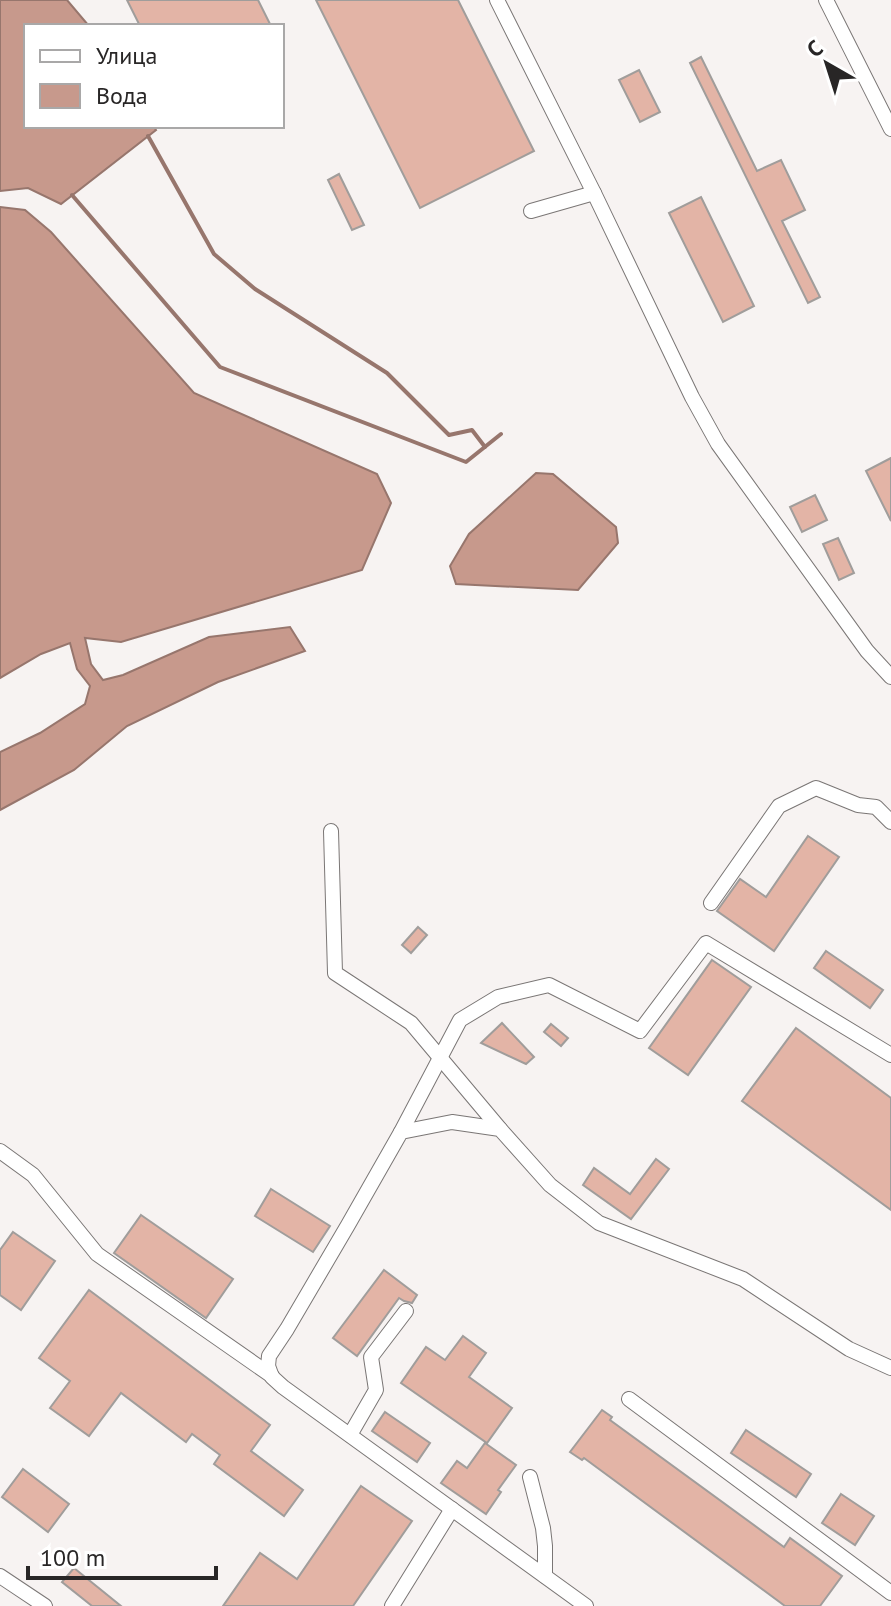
<svg xmlns="http://www.w3.org/2000/svg" width="891" height="1606" viewBox="0 0 891 1606" font-family="'PT Sans',sans-serif">
<rect width="100%" height="100%" fill="#f7f3f2"/>
<!-- water -->
<g fill="#c7998c" stroke="#97766d" stroke-width="2">
<path d="M0,0H67L89,26H26V126H153L156,130L61,204L28,188L0,191Z"/>
<path d="M0,207L25,210L51,232L194,393L377,474L391,503L362,570L121,642L85,638L91,664L103,680L123,675L209,637L290,627L305,651L218,682L127,726L74,770L0,810V752L40,733L85,704L90,686L77,669L70,643L41,654L0,678Z"/>
<path d="M536,473L553,474L616,527L618,543L578,590L456,584L450,566L469,534Z"/>
</g>
<g fill="none" stroke-linecap="round" stroke-linejoin="round">
<!-- stream -->
<g stroke="#97766d" stroke-width="4">
<path d="M148,136L214,254L255,289L387,373L449,435L472,430L485,447"/>
<path d="M72,195L220,367L466,462L501,434"/>
</g>
</g>
<!-- building -->
<g fill="#e3b4a6" stroke="#a09d9b" stroke-width="2">
<path d="M127,0H258L271,26H140Z"/>
<path d="M316,0H458L534,151L420,208Z"/>
<path d="M701,57L757,171L781,160L805,210L782,221L820,297L808,303L690,63Z"/>
<path d="M639,70L660,112L640,122L619,80Z"/>
<path d="M339,174L364,225L352,230L328,180Z"/>
<path d="M701,197L754,306L723,322L669,213Z"/>
<path d="M891,458V521L866,471Z"/>
<path d="M815,495L827,520L802,532L790,507Z"/>
<path d="M838,538L854,573L839,580L823,544Z"/>
<path d="M808,836L839,857L774,951L717,911L740,879L766,897Z"/>
<path d="M418,927L427,935L411,953L402,945Z"/>
<path d="M826,951L883,990L870,1008L814,968Z"/>
<path d="M712,960L751,987L688,1075L649,1048Z"/>
<path d="M502,1023L534,1057L526,1064L481,1043Z"/>
<path d="M551,1024L568,1038L561,1046L544,1032Z"/>
<path d="M796,1028L891,1098V1210L742,1101Z"/>
<path d="M656,1159L669,1169L631,1219L583,1185L594,1168L630,1194Z"/>
<path d="M271,1189L330,1226L313,1252L255,1216Z"/>
<path d="M141,1215L233,1279L206,1318L114,1253Z"/>
<path d="M13,1232L55,1261L21,1310L0,1295V1250Z"/>
<path d="M384,1270L417,1295L412,1303L404,1301L399,1298L357,1356L333,1338Z"/>
<path d="M89,1290L270,1425L251,1451L303,1490L284,1516L214,1464L220,1455L192,1434L186,1442L121,1393L89,1436L50,1408L70,1381L39,1358Z"/>
<path d="M463,1336L486,1353L469,1377L512,1408L487,1443L401,1383L426,1347L445,1360Z"/>
<path d="M602,1410L612,1417L610,1420L784,1547L790,1538L842,1576L820,1606H785L584,1458L582,1460L570,1452Z"/>
<path d="M385,1412L430,1443L417,1462L372,1431Z"/>
<path d="M746,1430L811,1474L796,1497L731,1453Z"/>
<path d="M485,1443L516,1465L498,1490L501,1492L486,1514L441,1483L457,1461L467,1468Z"/>
<path d="M23,1469L69,1504L48,1532L2,1497Z"/>
<path d="M361,1486L412,1521L353,1606H223L260,1553L297,1579Z"/>
<path d="M841,1494L874,1516L855,1545L822,1523Z"/>
<path d="M74,1568L121,1606H92L62,1582Z"/>
</g>
<g fill="none" stroke-linecap="round" stroke-linejoin="round">
<defs>
<g id="minor">
<path d="M497,0L594,193L692,397L718,444L867,651L891,677"/>
<path d="M826,0L891,129"/>
<path d="M531,211L594,193"/>
<path d="M331,831L335,973L411,1023L500,1129"/>
<path d="M711,903L779,806L816,788L858,805L876,807L891,822"/>
<path d="M401,1132L460,1020L498,997L549,985L640,1031L706,943L891,1055"/>
<path d="M0,1151L33,1175L97,1254L272,1376"/>
<path d="M629,1399L891,1593"/>
<path d="M350,1435L376,1390L371,1357L406,1311"/>
<path d="M530,1477L543,1528L545,1546V1576"/>
<path d="M0,1576L45,1606"/>
<path d="M392,1606L452,1509"/>
<path d="M586,1606L283,1387L272,1377L268,1366L269,1356L287,1329L348,1225L401,1132L452,1122L500,1129L550,1185L599,1223L743,1279L849,1349L891,1368"/>
</g>
</defs>
<!-- minor casing -->
<use href="#minor" stroke="#7a7675" stroke-width="16"/>
<!-- minor -->
<use href="#minor" stroke="#fff" stroke-width="14"/>
</g>
<!-- legend -->
<rect x="24" y="24" width="260" height="104" fill="#ffffff" stroke="#a9a8a8" stroke-width="2"/>
<rect x="40" y="50" width="40" height="12" fill="#ffffff" stroke="#a9a8a8" stroke-width="2"/>
<text x="96" y="64" font-size="24" fill="#282626">Улица</text>
<rect x="40" y="84" width="40" height="24" fill="#c7998c" stroke="#a9a8a8" stroke-width="2"/>
<text x="96" y="104" font-size="24" fill="#282626">Вода</text>
<!-- north arrow -->
<g transform="translate(827 64) rotate(321)" stroke="#ffffff" stroke-width="6" paint-order="stroke">
<path d="M0-6L14 30L0 20L-14 30Z" fill="#282626"/>
<text y="-12" font-size="22" font-weight="bold" text-anchor="middle" fill="#282626">С</text>
</g>
<!-- scale -->
<path d="M28 1566v12h188v-12" fill="none" stroke="#282626" stroke-width="4"/>
<text x="40" y="1566" font-size="24" fill="#282626" stroke="#ffffff" stroke-width="6" paint-order="stroke">100 m</text>
</svg>
